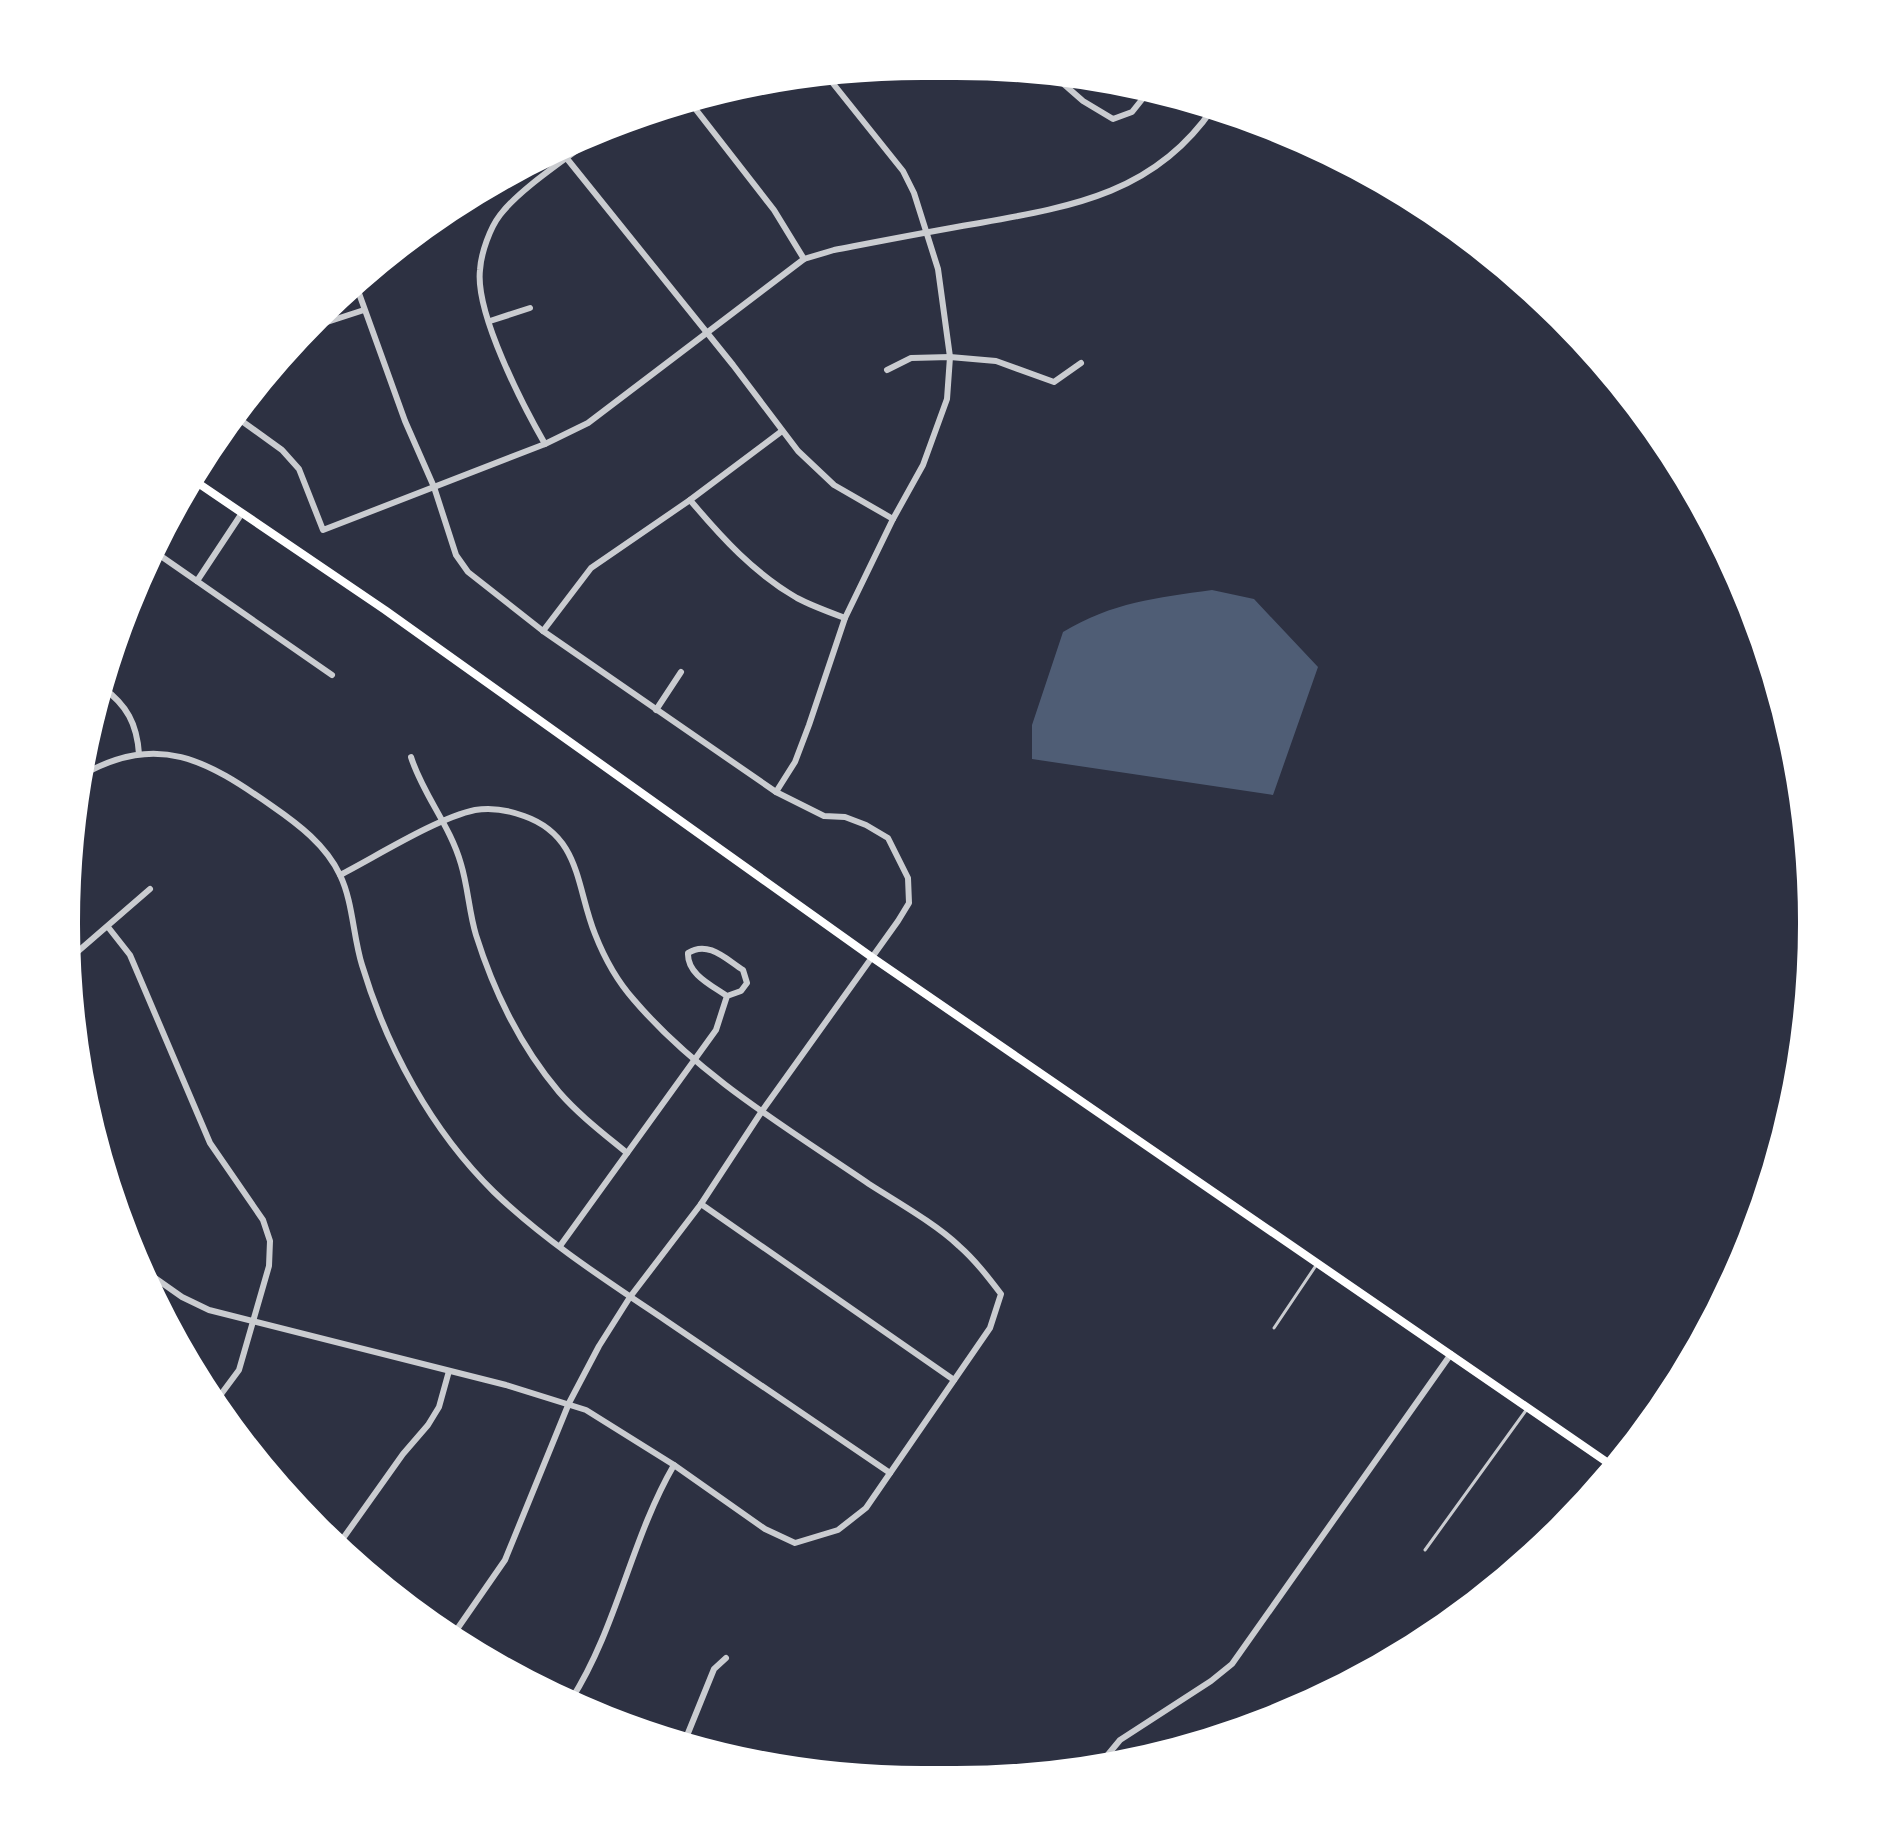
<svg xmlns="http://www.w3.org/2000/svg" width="1878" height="1846" viewBox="0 0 1878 1846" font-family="Lato,sans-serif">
<rect width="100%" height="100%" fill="#2d3142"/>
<!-- water -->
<path fill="#4f5d75" d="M1212,590L1254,599L1318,667L1273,795L1032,759V725L1063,632C1113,602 1156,598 1212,590Z"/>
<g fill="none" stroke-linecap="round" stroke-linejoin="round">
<!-- service -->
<g stroke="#caccd0" stroke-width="3">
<path d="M1274,1328L1317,1264"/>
<path d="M1425,1550L1527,1409"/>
</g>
<!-- minor -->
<g stroke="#caccd0" stroke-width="6">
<path d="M1051,73L1083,101L1113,119L1132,112L1148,92"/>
<path d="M690,102L774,210L804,259"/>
<path d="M1195,103L1209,113"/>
<path d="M560,150L733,365L798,451L834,485L893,519"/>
<path d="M356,285L405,421L434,487L456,555L468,572L543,631L776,792L824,816L845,817L866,825L888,838L908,878L909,903L898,921L762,1111L701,1204L630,1297L599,1346L569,1403L505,1560L453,1635"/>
<path d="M490,321L530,308"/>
<path d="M324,323L364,310"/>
<path d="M887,370L911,358L950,357L996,361L1054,382L1081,363"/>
<path d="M239,419L282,450L299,469L323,530L545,444L588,423L804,259L834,250C881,241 927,232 974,224C1070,207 1155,194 1213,108"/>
<path d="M545,444C523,406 475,313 480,270C481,253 490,228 500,215C523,185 576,153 606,128"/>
<path d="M690,500C722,538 754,573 797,598C812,606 829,612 845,618"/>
<path d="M155,552L332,675"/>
<path d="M197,581L242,513"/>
<path d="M543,631L591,568L690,500L782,431"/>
<path d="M102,687C127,705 137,724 139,754"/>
<path d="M656,710L681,672"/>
<path d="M411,757C423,795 450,825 461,864C468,887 469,912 476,935C494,992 521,1047 559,1092C579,1115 604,1134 627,1153"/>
<path d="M82,775C159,732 206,760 272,806C298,824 326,845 340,875C353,902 353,936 362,965C387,1048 431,1130 494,1192C545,1241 607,1281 665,1320C740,1371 815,1422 890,1473"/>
<path d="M776,792L795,762L809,725L845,618L893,519L923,465L947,399L950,357L938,269L914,193L903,171L827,76"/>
<path d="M108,927L130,955L210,1143L263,1220L270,1241L269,1266L239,1370L216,1401"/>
<path d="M68,960L150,889"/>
<path d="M701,1204L954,1380"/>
<path d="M560,1246L716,1030L727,996L741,991L747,983L743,970C726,959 708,940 688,953C687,974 711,985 727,996"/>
<path d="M139,1261L155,1278"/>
<path d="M149,1287L155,1278L182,1297L209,1310L506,1385L586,1410L674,1465L765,1529L795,1543L838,1530L866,1508L990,1328L1001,1294C988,1277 975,1260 959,1246C936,1224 897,1202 869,1184C787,1128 699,1076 634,1000C618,982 604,957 595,934C576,887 581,836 524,816C508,810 493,807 475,810C437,818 377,856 340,875"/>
<path d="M340,1548L344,1537L403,1454L428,1425L439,1407L449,1371"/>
<path d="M571,1700C617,1628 631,1539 674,1465"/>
<path d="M684,1743L714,1669L726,1658"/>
<path d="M1101,1763L1120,1740L1211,1681L1232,1664L1451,1354"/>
</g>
<!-- secondary -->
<path stroke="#fff" stroke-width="8" d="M192,479L385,610L873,958L1614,1467"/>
</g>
<!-- crop -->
<path d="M0 0H1878V1846H0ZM922 76H956A846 846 0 0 1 1802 922V924A846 846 0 0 1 956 1770H922A846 846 0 0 1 76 924V922A846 846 0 0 1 922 76Z" fill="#fff" fill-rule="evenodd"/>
<path fill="none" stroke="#fff" stroke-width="8" d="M922 76H956A846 846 0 0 1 1802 922V924A846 846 0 0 1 956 1770H922A846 846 0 0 1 76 924V922A846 846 0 0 1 922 76Z"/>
</svg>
